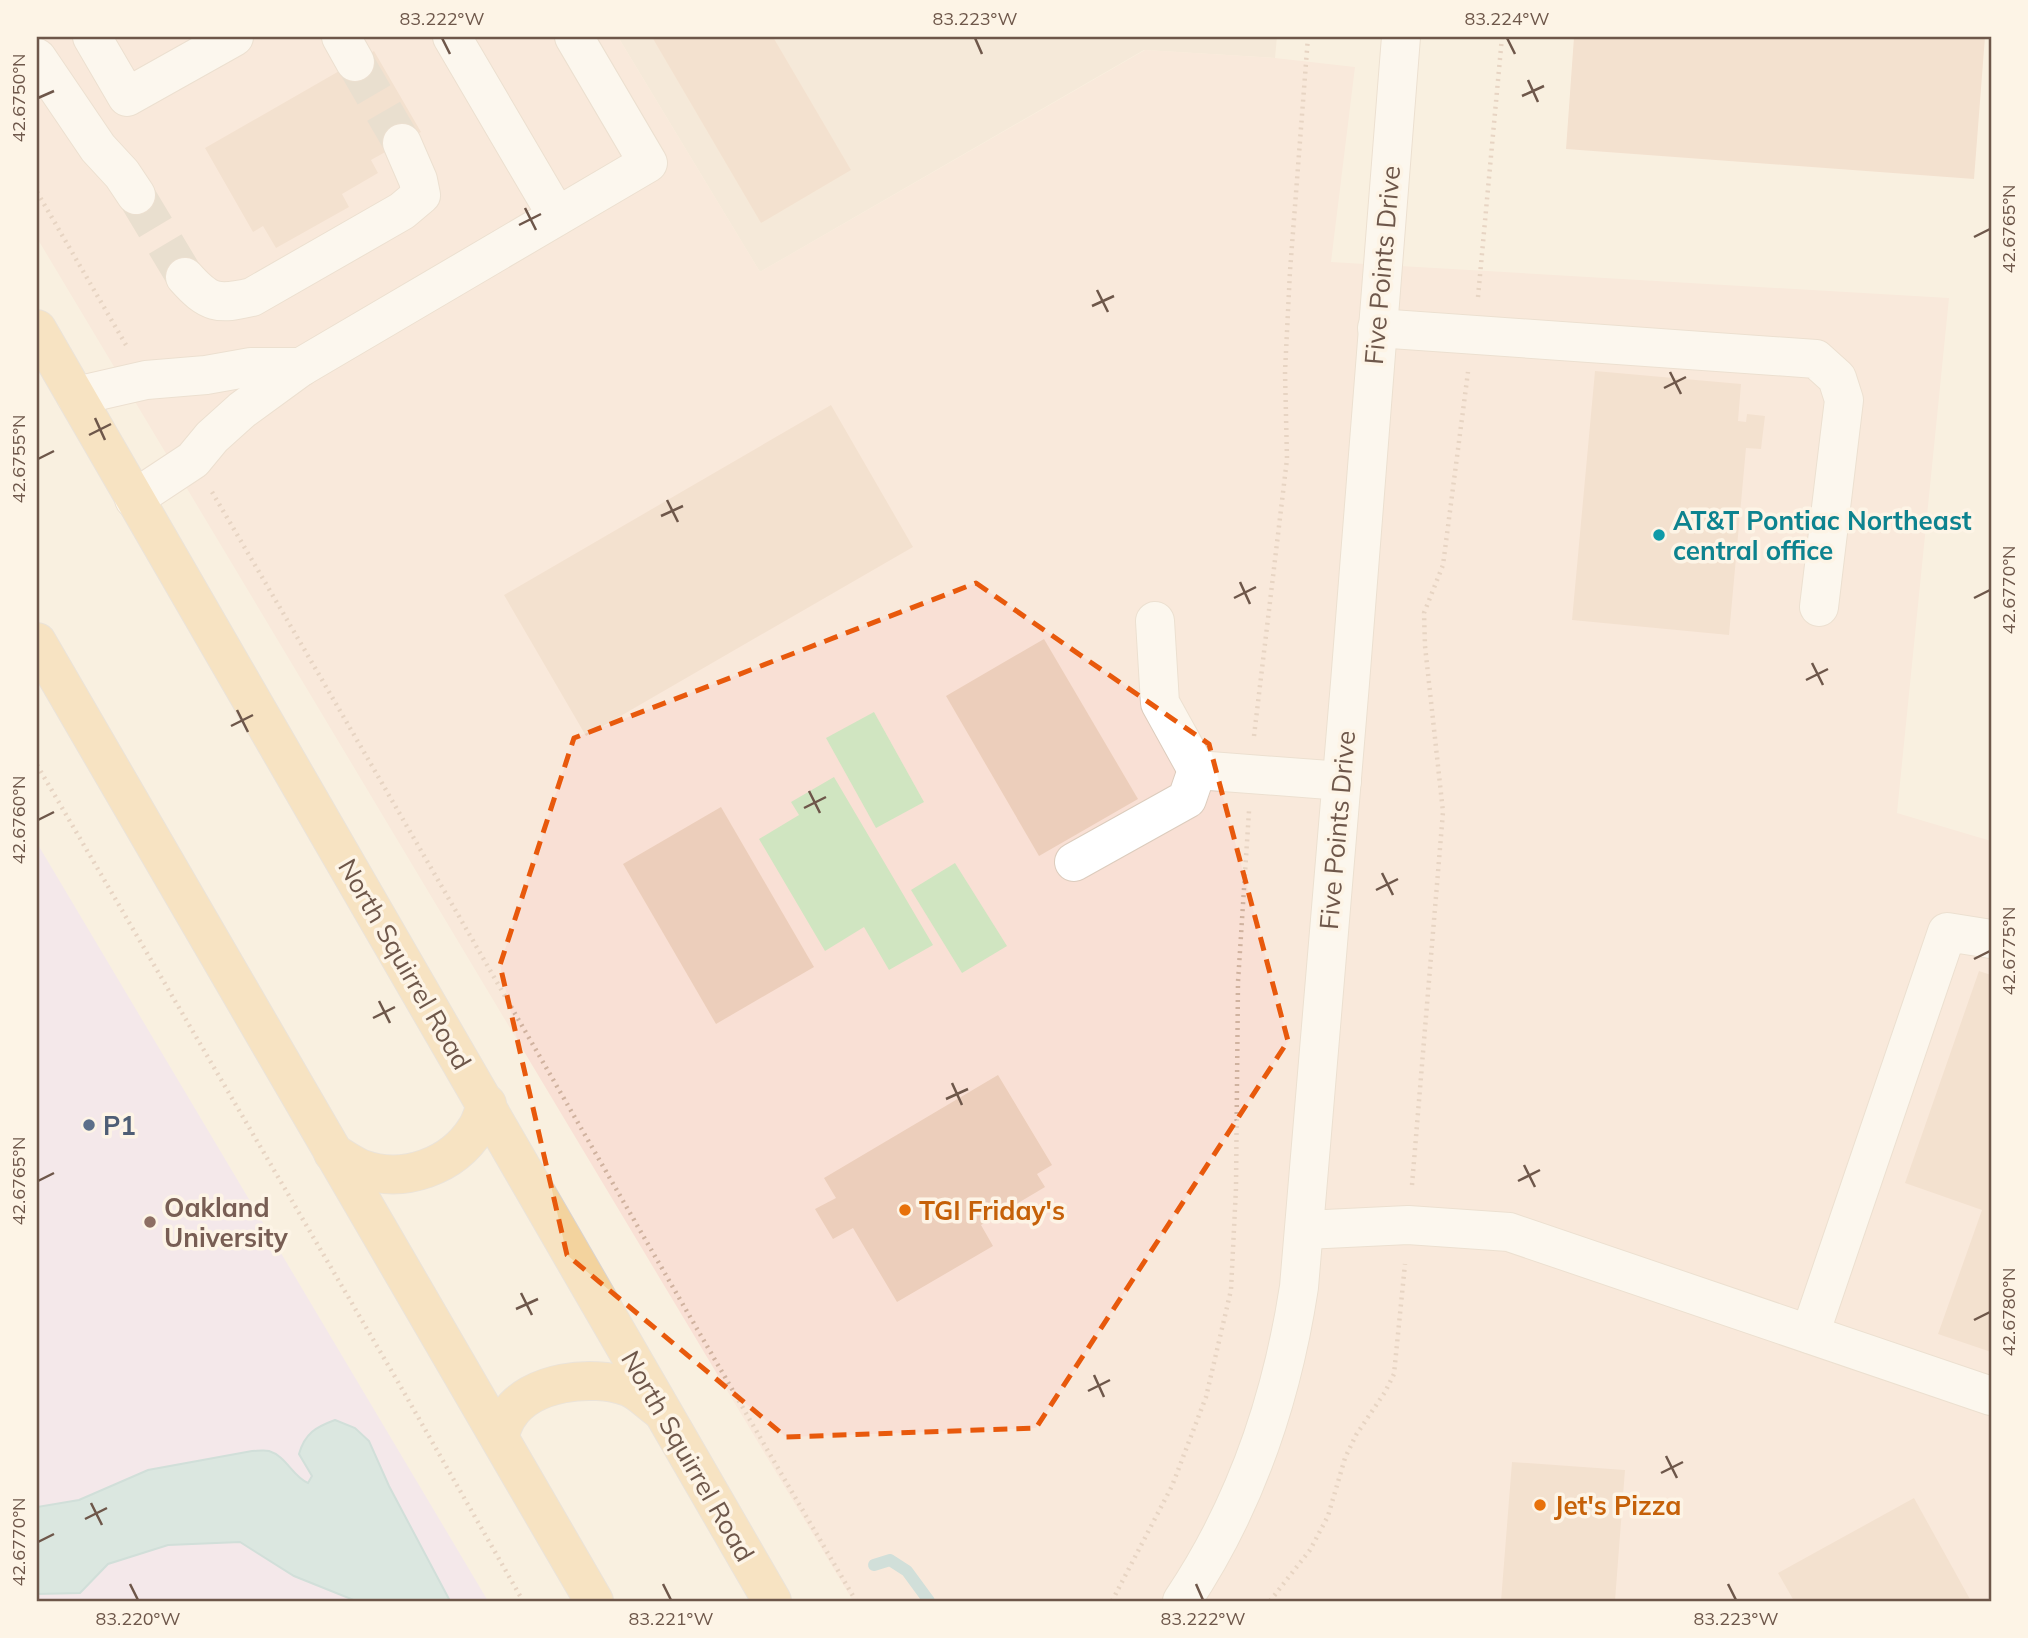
<svg xmlns="http://www.w3.org/2000/svg" width="2028" height="1638" viewBox="0 0 2028 1638" font-family="Mulish,sans-serif">
<rect width="100%" height="100%" fill="#f9f0e0"/>
<!-- residential -->
<path fill="#f0e1d0" d="M618,37H1277L1275,58L1144,50L760,272Z"/>
<!-- commercial -->
<path fill="#f9e0d5" d="M37,37H618L760,272L1145,50L1275,58L1355,67L1331,262L1949,298L1897,813L1991,841V1601H853L37,238Z"/>
<!-- education -->
<path fill="#eddef5" d="M37,843L488,1601H37Z"/>
<!-- green -->
<g fill="#d0e5c1">
<path d="M874,712L924,802L876,828L826,738Z"/>
<path d="M834,777L933,945L889,970L864,927L825,951L759,839L799,815L791,802Z"/>
<path d="M955,863L1007,946L962,973L911,890Z"/>
</g>
<!-- water -->
<path fill="#b7dbe0" stroke="#9fcad1" stroke-width="2" d="M335,1420L355,1428L369,1441L389,1486L450,1601H356L294,1576L240,1542L168,1545L108,1564L80,1593L37,1594V1507L79,1500L148,1470L252,1451C257,1451 264,1450 269,1451C286,1456 293,1477 308,1483L312,1476L299,1454C305,1433 316,1427 335,1420Z"/>
<g fill="none" stroke-linecap="round" stroke-linejoin="round">
<!-- stream -->
<path stroke="#9fcad1" stroke-width="12" d="M874,1565L890,1560L907,1571L929,1601"/>
</g>
<!-- building -->
<g fill="#eccebb">
<path d="M652,37H773L851,170L761,223Z"/>
<path d="M1574,37H1985L1974,179L1566,149Z"/>
<path d="M374,51L421,132L371,160L378,173L342,194L349,207L276,248L263,226L253,232L205,148Z"/>
<path d="M1595,371L1741,384L1738,421L1746,422L1747,414L1765,416L1761,449L1746,448L1729,635L1572,620Z"/>
<path d="M831,405L913,547L586,736L504,595Z"/>
<path d="M1044,639L1138,799L1039,856L946,696Z"/>
<path d="M721,807L814,967L716,1024L623,864Z"/>
<path d="M1979,971L1991,975V1352L1938,1334L1982,1210L1905,1183Z"/>
<path d="M998,1075L1052,1165L1037,1174L1045,1187L981,1225L993,1246L897,1302L853,1228L833,1239L815,1209L836,1198L824,1178Z"/>
<path d="M1512,1462L1625,1470L1615,1601H1501Z"/>
<path d="M1914,1498L1971,1601H1794L1778,1573Z"/>
</g>
<g fill="none" stroke-linecap="round" stroke-linejoin="round">
<!-- minor-tunnel -->
<g stroke="#d6caba" stroke-width="38" stroke-dasharray="38 19" stroke-linecap="butt">
<path d="M355,62L402,143"/>
<path d="M136,195L185,277"/>
</g>
<defs>
<g id="minor">
<path d="M92,37L127,97L234,37"/>
<path d="M341,37L355,62"/>
<path d="M452,37L557,216"/>
<path d="M37,58L98,148L122,174L136,195"/>
<path d="M185,277C209,304 218,305 252,297L402,211L421,195L418,180L402,143"/>
<path d="M1377,328L1816,359L1837,378L1844,400L1819,607"/>
<path d="M76,396L146,380L206,375L251,367H301"/>
<path d="M134,499L193,460L212,437L242,410L301,367L648,163L574,37"/>
<path d="M1155,621L1160,703L1197,770L1342,781"/>
<path d="M1074,862L1187,799L1197,770"/>
<path d="M1305,1230L1408,1225L1509,1232L1991,1396"/>
<path d="M1810,1334L1947,932L1991,939"/>
<path d="M1182,1601C1245,1507 1282,1398 1299,1287L1350,683L1401,37"/>
</g>
<g id="major">
<path d="M37,329L772,1601"/>
<path d="M37,642L594,1601"/>
<path d="M333,1153C343,1158 352,1165 362,1169C404,1184 453,1166 476,1129C481,1122 483,1112 487,1104"/>
<path d="M499,1436C502,1429 504,1422 508,1416C530,1381 592,1374 628,1387C639,1391 649,1402 659,1409"/>
</g>
</defs>
<!-- minor casing -->
<use href="#minor" stroke="#dcccbd" stroke-width="40"/>
<!-- major casing -->
<use href="#major" stroke="#d9d3d0" stroke-width="40"/>
<!-- path -->
<g stroke="#d0b29f" stroke-width="4.5" stroke-dasharray="2 5" stroke-linecap="butt">
<path d="M37,192L126,345"/>
<path d="M1478,297L1502,37"/>
<path d="M212,492C429,860 639,1233 856,1601"/>
<path d="M1254,736L1287,459L1285,372L1290,271L1308,37"/>
<path d="M37,765L398,1382L523,1601"/>
<path d="M1412,1185L1443,812L1425,646L1424,613L1443,565L1468,372"/>
<path d="M1112,1601L1172,1486L1206,1397L1231,1290L1236,1188L1238,982L1249,811"/>
<path d="M1270,1601L1310,1550L1328,1516L1345,1458L1356,1435L1385,1392L1394,1374L1405,1264"/>
</g>
<!-- minor -->
<use href="#minor" stroke="#fff" stroke-width="38"/>
<!-- major -->
<use href="#major" stroke="#f3d39e" stroke-width="38"/>
</g>
<!-- marked area -->
<path d="M0 0H2028V1638H0ZM976,583L1209,744L1288,1041L1036,1428L786,1437L567,1255L500,965L574,738Z" fill="#f9f0e0" fill-opacity=".55" fill-rule="evenodd"/>
<path fill="none" stroke="#e8590c" stroke-width="5" stroke-dasharray="14 9" stroke-linejoin="round" d="M976,583L1209,744L1288,1041L1036,1428L786,1437L567,1255L500,965L574,738Z"/>
<!-- ticks -->
<path fill="none" stroke="#6e574a" stroke-width="2.5" d="M442,38L450,54M975,38L982,54M1507,38L1515,54M1528,80L1538,102M1522,96L1544,86M38,98L54,91M525,208L536,230M519,225L541,214M1974,237L1990,229M1097,290L1108,312M1092,306L1114,296M1670,372L1681,394M1664,388L1686,377M95,418L105,440M89,435L111,424M38,459L54,451M667,500L678,522M661,516L683,506M1240,582L1250,604M1234,598L1256,587M1974,598L1990,590M1812,663L1823,685M1806,680L1828,669M237,710L248,732M231,726L253,715M809,791L820,813M804,808L826,797M38,820L54,812M1382,873L1393,895M1376,890L1398,879M1974,959L1990,951M379,1001L390,1023M373,1018L395,1007M952,1083L962,1105M946,1099L968,1089M1524,1165L1535,1187M38,1181L54,1173M1518,1181L1540,1170M521,1293L532,1315M516,1309L538,1299M1974,1320L1990,1312M1094,1375L1104,1397M1088,1391L1110,1380M1666,1456L1677,1478M1661,1473L1683,1462M91,1503L102,1525M85,1519L107,1508M38,1542L54,1534M130,1584L138,1600M663,1584L671,1600M1196,1584L1203,1600M1728,1584L1736,1600"/>
<!-- markers -->
<circle fill="#0f9aa8" stroke="#fdf4e6" stroke-width="2.5" cx="1659" cy="535" r="7"/>
<circle fill="#5c6f8a" stroke="#fdf4e6" stroke-width="2.5" cx="89" cy="1125" r="7"/>
<g fill="#e8710a" stroke="#fdf4e6" stroke-width="2.5">
<circle cx="905" cy="1210" r="7"/>
<circle cx="1540" cy="1505" r="7"/>
</g>
<circle fill="#8d6e63" stroke="#fdf4e6" stroke-width="2.5" cx="150" cy="1222" r="7"/>
<g text-anchor="middle" dominant-baseline="central" stroke-width="7" stroke-linejoin="round" paint-order="stroke">
<!-- street labels -->
<g font-size="26" fill="#6e574a" stroke="#fdf4e6">
<text transform="translate(1382 265) rotate(-85)">Five Points Drive</text>
<text transform="translate(1337 830) rotate(-85)">Five Points Drive</text>
<text transform="translate(405 964) rotate(60)">North Squirrel Road</text>
<text transform="translate(688 1456) rotate(60)">North Squirrel Road</text>
</g>
<!-- culture labels -->
<g font-size="26" font-weight="bold" fill="#0d838f" stroke="#fdf4e6" text-anchor="start">
<text x="1673" y="520">AT&amp;T Pontiac Northeast<tspan x="1673" dy="30">central office</tspan></text>
</g>
<!-- service labels -->
<g font-size="26" font-weight="bold" fill="#4e5e75" stroke="#fdf4e6" text-anchor="start">
<text x="103" y="1125">P1</text>
</g>
<!-- education labels -->
<g font-size="26" font-weight="bold" fill="#785e54" stroke="#fdf4e6" text-anchor="start">
<text x="164" y="1207">Oakland<tspan x="164" dy="30">University</tspan></text>
</g>
<!-- food labels -->
<g font-size="26" font-weight="bold" fill="#c56008" stroke="#fdf4e6" text-anchor="start">
<text x="919" y="1210">TGI Friday's</text>
<text x="1554" y="1505">Jet's Pizza</text>
</g>
</g>
<!-- border -->
<rect width="2028" height="1638" fill="none" stroke="#fdf4e6" stroke-width="77"/>
<rect x="38" y="38" width="1952" height="1562" fill="none" stroke="#6e574a" stroke-width="2.5"/>
<g font-size="18" text-anchor="middle" fill="#6e574a">
<text x="442" y="25">83.222°W</text>
<text x="975" y="25">83.223°W</text>
<text x="1507" y="25">83.224°W</text>
<text transform="translate(19 98) rotate(-90)" y="6">42.6750°N</text>
<text transform="translate(2009 229) rotate(-90)" y="6">42.6765°N</text>
<text transform="translate(19 459) rotate(-90)" y="6">42.6755°N</text>
<text transform="translate(2009 590) rotate(-90)" y="6">42.6770°N</text>
<text transform="translate(19 820) rotate(-90)" y="6">42.6760°N</text>
<text transform="translate(2009 951) rotate(-90)" y="6">42.6775°N</text>
<text transform="translate(19 1181) rotate(-90)" y="6">42.6765°N</text>
<text transform="translate(2009 1312) rotate(-90)" y="6">42.6780°N</text>
<text transform="translate(19 1542) rotate(-90)" y="6">42.6770°N</text>
<text x="138" y="1625">83.220°W</text>
<text x="671" y="1625">83.221°W</text>
<text x="1203" y="1625">83.222°W</text>
<text x="1736" y="1625">83.223°W</text>
</g>
</svg>
